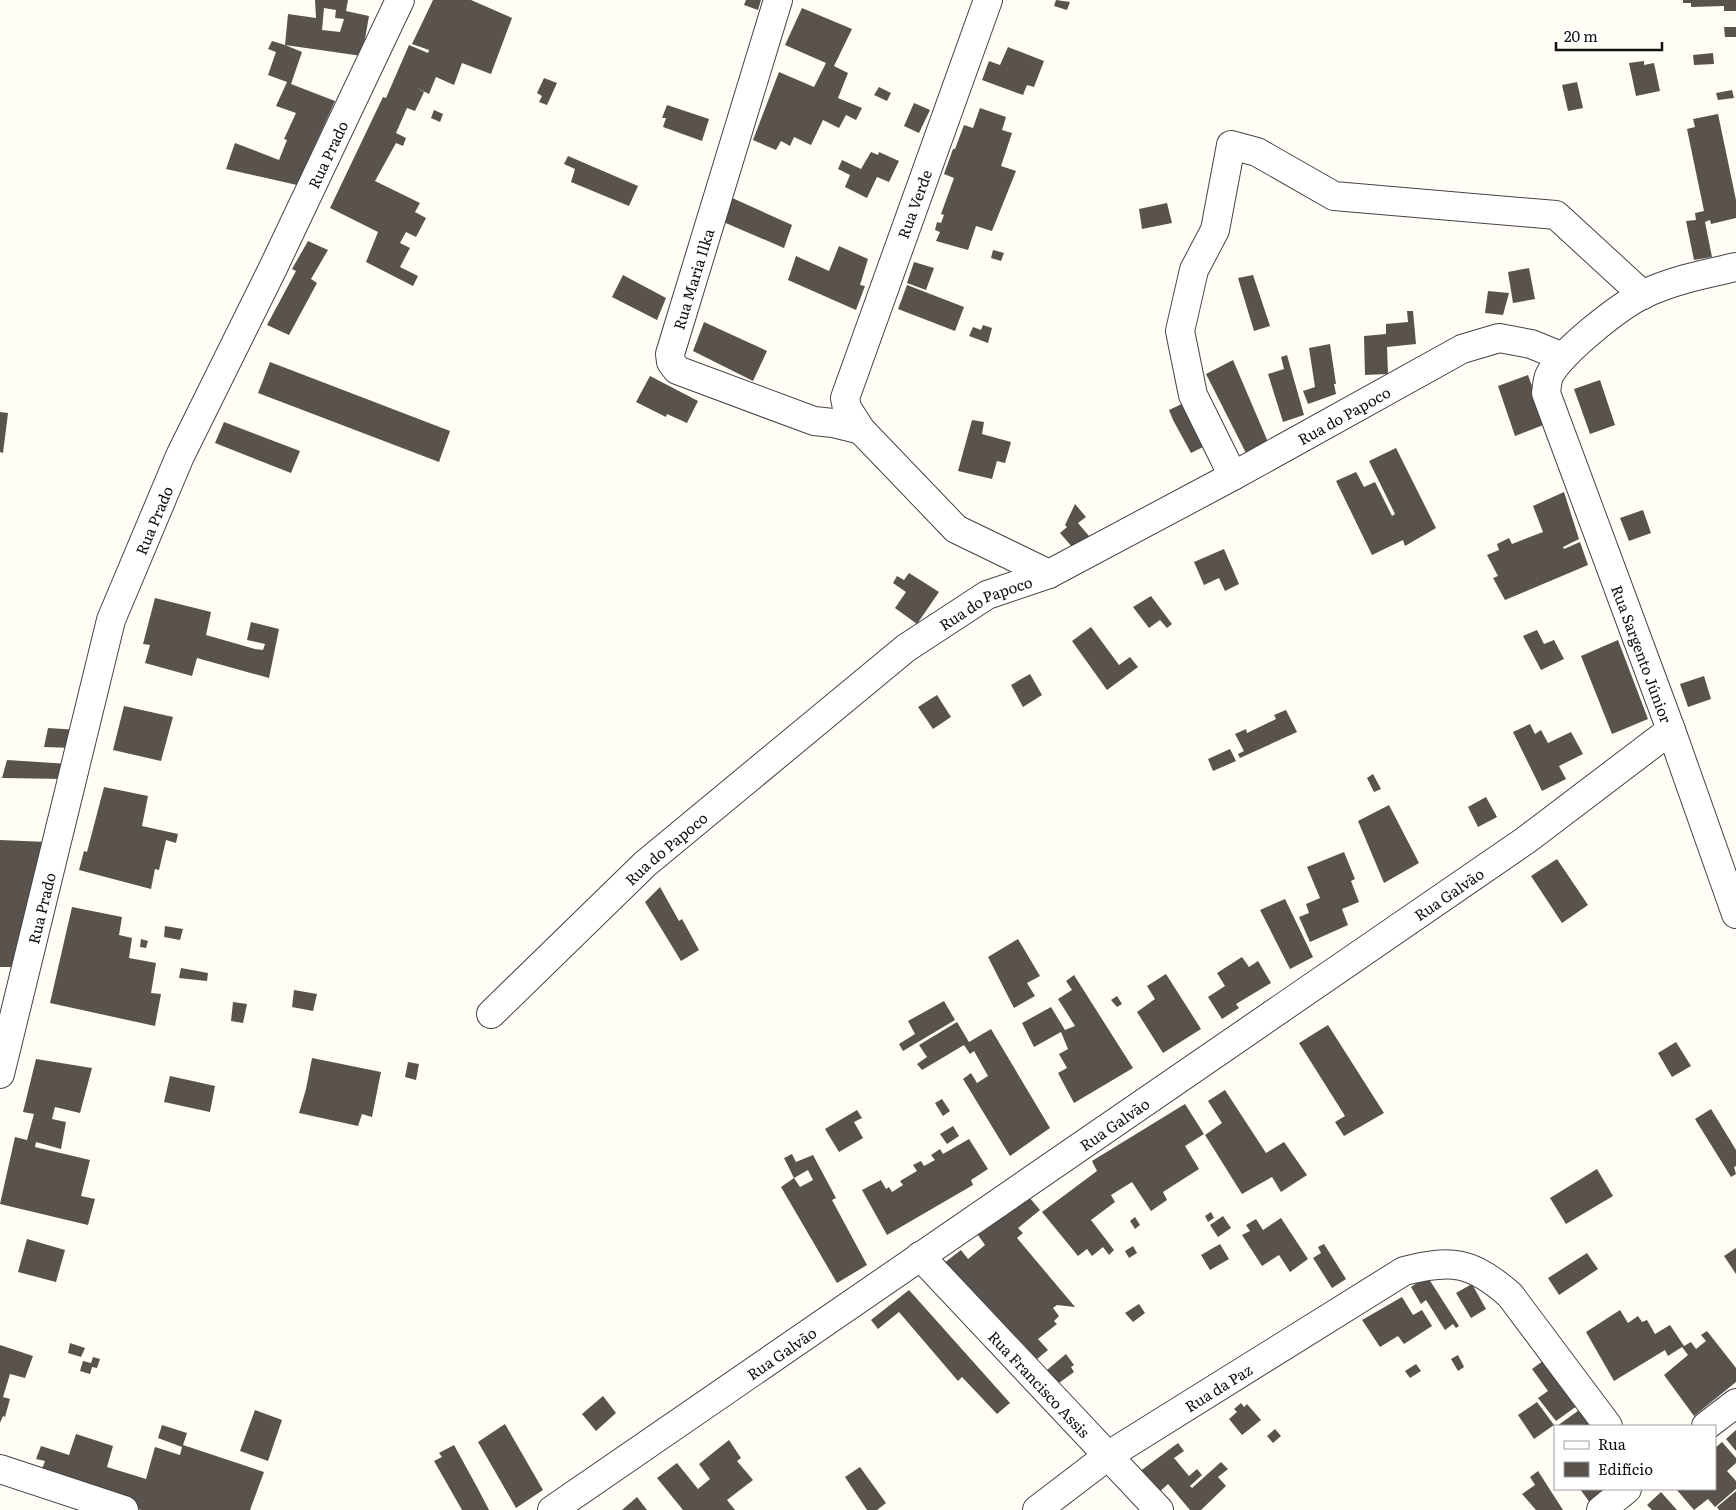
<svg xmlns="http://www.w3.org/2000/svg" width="1736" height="1510" viewBox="0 0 1736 1510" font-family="Literata,serif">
<rect width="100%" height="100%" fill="#fffdf5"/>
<!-- building -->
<g fill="#5a524d" fill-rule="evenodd">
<path d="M315,0H348L346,11L369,16L362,56L285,45L302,52L291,84L335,101L297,185L226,169L235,143L279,160L287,140L284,139L296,113L276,106L287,82L268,75L276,52L268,49L272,41L285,45L288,14L316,18ZM324,8L336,10L335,18L344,19L340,32L322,30Z"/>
<path d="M433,0H471L512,18L491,74L462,63L454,85L436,77L429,94L417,88L424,92L415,111L407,108L396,133L406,138L403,146L396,143L375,181L420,203L415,212L426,218L416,237L406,232L400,243L410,248L400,267L418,276L413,286L366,262L378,232L330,208L383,97L386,98L409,45L428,53L429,50L412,44Z"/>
<path d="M746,0H761L758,10L744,5Z"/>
<path d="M1056,0L1070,2L1067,10L1054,6Z"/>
<path d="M1683,0H1736V11H1724V6L1691,7V3H1683Z"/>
<path d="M802,8L852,29L834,66L848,73L838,98L862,108L856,120L846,115L839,128L823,120L811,145L794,137L790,146L781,141L776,150L753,140L779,72L814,87L826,63L785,45Z"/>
<path d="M1724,27H1736V37H1725Z"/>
<path d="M1008,47L1044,61L1034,87L1027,85L1023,95L982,80L989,61L1000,65Z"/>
<path d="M1713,53L1714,64L1694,65L1693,55Z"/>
<path d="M1644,61V65L1654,63L1660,91L1636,96L1629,63Z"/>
<path d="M544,78L557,83L547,105L539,102L542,96L537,93Z"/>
<path d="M1577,82L1583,108L1568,111L1562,85Z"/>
<path d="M879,87L891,93L887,101L874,95Z"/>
<path d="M1732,90L1734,98L1718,100L1716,93Z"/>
<path d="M914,103L930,110L919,133L904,126Z"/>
<path d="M667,105L709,119L702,141L663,127L666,118H662Z"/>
<path d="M980,108L1006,117L1002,130L1012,133L1001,166L1016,171L992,231L976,226L968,250L936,241L940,232L935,230L937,222L941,223L944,215L941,214L954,178L944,174L953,149H955L964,125L973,128Z"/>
<path d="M434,110L443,114L440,122L431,118Z"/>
<path d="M1718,114L1736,200V218L1711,224L1710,220L1705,222L1712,257L1694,260L1686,221L1696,220L1695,213L1704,211L1687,129L1695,127L1693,119Z"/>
<path d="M871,152L878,155L879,152L899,161L889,182L877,177L867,198L845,187L850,175L838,169L842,160L861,169Z"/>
<path d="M568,156L638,186L629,206L571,182L575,169L564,164Z"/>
<path d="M730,197L792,225L784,248L721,221Z"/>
<path d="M1167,203L1172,223L1142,229L1139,209Z"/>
<path d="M308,241L328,250L311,279L317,283L289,335L267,325L296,271L292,269Z"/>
<path d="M839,246L868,259L860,285L865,286L856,310L788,280L796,256L829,271Z"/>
<path d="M993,250L1004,253L1001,261L991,258Z"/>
<path d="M914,262L934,268L926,290L907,283Z"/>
<path d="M1529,268L1535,299L1513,303L1508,272Z"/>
<path d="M623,275L666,298L657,320L612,297Z"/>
<path d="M1253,275L1270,326L1254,331L1238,278Z"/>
<path d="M907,285L964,307L955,331L898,309Z"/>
<path d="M1488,291L1509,293L1503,315L1485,313Z"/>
<path d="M1407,311H1413L1416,344L1387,347L1388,374L1365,375L1364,336L1386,334V324L1408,322Z"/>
<path d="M704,322L767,351L753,381L693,351Z"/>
<path d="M983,325L992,328L988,343L969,336L973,327L981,330Z"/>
<path d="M1330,344L1336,384H1334L1336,394L1308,404L1303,391L1315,387L1309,348Z"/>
<path d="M1287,355L1304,415L1283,422L1268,374L1284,369L1281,357Z"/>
<path d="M1233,360L1268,442L1246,453L1206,374Z"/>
<path d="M270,362L450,431L439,462L258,393Z"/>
<path d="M1528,375L1546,424L1515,436L1498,386Z"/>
<path d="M650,376L698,401L687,423L667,414L666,417L636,402Z"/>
<path d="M1600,380L1615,425L1590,434L1574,389Z"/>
<path d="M1186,402L1207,445L1191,453L1173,420L1169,410Z"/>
<path d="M0,412L8,413L3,453L0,452Z"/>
<path d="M972,420L984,422L982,434L1011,442L1005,463L997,461L992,479L958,471Z"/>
<path d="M224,422L300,451L291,473L215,443Z"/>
<path d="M1396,448L1436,528L1405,546L1403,540L1372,555L1336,481L1356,472L1364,487L1375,482L1392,516L1395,514L1369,461Z"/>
<path d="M1564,492L1579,539L1563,547L1564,549L1580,542L1588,565L1505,600L1493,578L1498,576L1487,555L1499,550L1497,544L1509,538L1512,544L1543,532L1533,506Z"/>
<path d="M1075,504L1086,517L1078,523L1094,542L1079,555L1060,533L1067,527L1065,525Z"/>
<path d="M1643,510L1651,533L1629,541L1620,518Z"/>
<path d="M1224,549L1239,584L1225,591L1219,578L1204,585L1194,562Z"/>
<path d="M909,573L939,592L917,624L895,608L906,592L893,583L897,576L904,580Z"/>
<path d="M1151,596L1172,624L1167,628L1160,620L1149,628L1133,607Z"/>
<path d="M155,598L211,612L206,635L255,649L263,650L265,644L247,640L251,622L279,629L269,678L197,658L192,676L145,663L150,645L143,644Z"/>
<path d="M1091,627L1119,665L1130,657L1138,667L1107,690L1072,641Z"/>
<path d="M1537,630L1544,644L1554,640L1564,659L1541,670L1523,636Z"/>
<path d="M1618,640L1648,719L1612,734L1581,656Z"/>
<path d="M1030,674L1042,695L1023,707L1011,685Z"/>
<path d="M1704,676L1711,699L1688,707L1680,684Z"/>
<path d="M937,695L951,717L933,729L918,707Z"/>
<path d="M124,706L173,717L161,761L113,750Z"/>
<path d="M1286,710L1297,732L1240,758L1238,754L1244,751L1235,734L1246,729L1247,733L1276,719L1274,715Z"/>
<path d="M1530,724L1535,734L1541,730L1548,743L1571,732L1583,754L1559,766L1566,779L1542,791L1513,732Z"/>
<path d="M48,728L79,730L74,748L44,747Z"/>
<path d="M1230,749L1236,761L1213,771L1208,759Z"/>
<path d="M7,760L69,764L65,779L2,778Z"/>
<path d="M1373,774L1381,789L1374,792L1367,778Z"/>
<path d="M104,787L148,796L142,826L178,834L176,843L166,840L159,870L155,869L151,889L79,870L84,851L87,852Z"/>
<path d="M1486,797L1497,817L1478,827L1468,807Z"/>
<path d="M1389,805L1419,863L1384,883L1358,821Z"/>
<path d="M0,840L47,842L14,967H0Z"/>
<path d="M1344,852L1355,879L1351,881L1359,902L1342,909L1348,925L1310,942L1299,917L1309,913L1306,904L1320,898L1307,867Z"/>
<path d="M1557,859L1588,905L1562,923L1531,876Z"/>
<path d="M660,887L679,921L682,919L699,950L681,961L645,902Z"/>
<path d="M1285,899L1313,957L1290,969L1260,910Z"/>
<path d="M72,907L122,917L119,935L132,938L129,958L156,963L151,993L161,994L155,1026L50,1003Z"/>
<path d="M165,926L183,929L180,940L164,937Z"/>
<path d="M141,939L148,941L146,948L140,947Z"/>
<path d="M1018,939L1040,976L1027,983L1035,996L1014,1008L988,957Z"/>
<path d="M1242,957L1249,967L1258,961L1271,983L1236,1004L1239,1008L1222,1019L1208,997L1225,986L1217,973Z"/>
<path d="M181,968L208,973L207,981L179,978Z"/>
<path d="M1166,974L1201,1029L1163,1053L1137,1012L1155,999L1147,986Z"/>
<path d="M1074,975L1133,1068L1074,1103L1058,1073L1067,1068L1059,1054L1068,1049L1061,1032L1034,1047L1022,1023L1051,1007L1065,1030L1075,1026L1058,999L1072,990L1066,981Z"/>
<path d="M294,990L317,994L313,1011L292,1007Z"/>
<path d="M1117,996L1122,1004L1117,1007L1111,1000Z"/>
<path d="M944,1001L955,1020L903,1051L899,1044L915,1034L908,1021Z"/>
<path d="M233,1002L247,1004L243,1023L231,1021Z"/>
<path d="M957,1022L969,1042L991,1029L1050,1128L1010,1156L963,1079L971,1073L977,1083L988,1076L974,1051L970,1054L964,1045L922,1070L917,1064L927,1057L919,1045Z"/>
<path d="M1328,1025L1384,1113L1344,1136L1335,1122L1345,1116L1299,1043Z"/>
<path d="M1676,1042L1691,1066L1672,1077L1658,1053Z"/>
<path d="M312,1058L381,1072L372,1117L362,1114L358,1126L299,1113L306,1089Z"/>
<path d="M36,1059L92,1068L80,1113L55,1107L52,1119L66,1122L61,1149L36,1142L35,1147L90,1160L81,1196L95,1199L88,1225L0,1204L15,1137L27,1140L34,1114L23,1112Z"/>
<path d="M408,1062L419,1064L416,1080L405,1077Z"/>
<path d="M170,1076L215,1086L210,1112L164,1102Z"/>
<path d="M1225,1090L1266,1153L1284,1142L1307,1175L1281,1192L1272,1177L1242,1194L1205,1135L1222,1123L1208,1101Z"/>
<path d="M942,1099L950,1111L943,1116L935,1103Z"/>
<path d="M1185,1104L1204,1134L1185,1146L1199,1169L1163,1192L1167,1200L1151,1211L1132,1182L1111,1195L1115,1202L1091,1220L1114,1250L1109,1255L1103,1247L1092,1256L1087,1249L1078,1256L1042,1212L1097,1171L1092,1161Z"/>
<path d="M1711,1109L1736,1150V1166L1734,1167L1736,1174L1731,1177L1695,1119Z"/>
<path d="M857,1110L862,1118L854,1122L863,1138L839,1152L825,1129Z"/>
<path d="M953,1126L959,1136L947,1144L940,1134Z"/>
<path d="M969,1139L988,1169L971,1180L973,1185L887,1235L862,1190L881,1180L886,1189L889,1187L892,1192L903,1185L900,1181L917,1171L913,1165L921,1161L924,1166L935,1160L931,1155L940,1149L943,1154Z"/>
<path d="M792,1154L796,1162L813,1155L836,1198L832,1200L867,1265L837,1283L781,1187L794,1178L784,1158ZM808,1170L813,1180L800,1187L794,1178Z"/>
<path d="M1597,1169L1613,1196L1566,1224L1550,1198Z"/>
<path d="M1029,1197L1040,1210L1018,1228L1023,1233L1017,1238L1075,1307L1057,1305L1053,1308L1059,1316L1054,1321L1057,1324L1038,1339L1048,1350L1031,1364L939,1267L961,1250L968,1259L985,1245L978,1235Z"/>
<path d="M1211,1212L1214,1218L1208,1222L1205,1216Z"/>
<path d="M1223,1216L1231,1228L1218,1237L1210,1225Z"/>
<path d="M1135,1217L1140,1225L1135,1229L1130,1221Z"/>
<path d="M1281,1218L1308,1259L1290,1272L1279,1255L1262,1266L1242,1235L1250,1231L1246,1225L1256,1219L1263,1230Z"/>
<path d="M27,1239L65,1250L56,1282L18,1272Z"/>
<path d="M1220,1244L1229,1259L1210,1270L1201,1255Z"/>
<path d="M1324,1244L1346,1279L1332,1288L1313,1258L1321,1253L1318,1247Z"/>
<path d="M1133,1246L1137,1253L1129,1258L1125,1251Z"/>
<path d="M1736,1248V1274L1724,1256Z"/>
<path d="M1587,1253L1598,1269L1559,1295L1548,1278Z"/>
<path d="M1427,1276L1459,1326L1456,1328L1453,1324L1445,1330L1426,1300L1421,1304L1411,1287Z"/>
<path d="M1472,1284L1486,1309L1471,1318L1456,1293Z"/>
<path d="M909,1290L1010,1403L997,1414L962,1377L958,1381L899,1312L878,1329L871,1320Z"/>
<path d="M1402,1297L1413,1315L1422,1310L1432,1326L1404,1344L1398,1336L1380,1347L1362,1320Z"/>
<path d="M1139,1304L1145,1313L1133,1322L1125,1313Z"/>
<path d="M1620,1310L1628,1323L1638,1316L1642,1322L1647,1320L1655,1334L1670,1325L1684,1346L1691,1342L1696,1349L1706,1341L1701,1335L1707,1331L1736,1368V1382L1694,1416L1664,1375L1688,1355L1682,1347L1668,1356L1665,1350L1614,1381L1586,1332Z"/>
<path d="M70,1343L85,1348L81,1357L68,1353Z"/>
<path d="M0,1345L33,1356L25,1378L10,1374L3,1397L10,1399L5,1417L3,1416L0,1423Z"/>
<path d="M1066,1354L1074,1365L1071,1367L1074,1372L1052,1388L1041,1375Z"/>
<path d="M1458,1355L1464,1367L1458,1371L1451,1359Z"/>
<path d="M93,1357L100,1359L97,1368L92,1367L90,1374L80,1371L83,1361L91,1363Z"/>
<path d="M1547,1358L1584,1401L1556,1421L1538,1398L1548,1391L1532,1369Z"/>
<path d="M1416,1364L1421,1371L1410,1378L1405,1371Z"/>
<path d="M603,1396L616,1413L596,1431L582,1414Z"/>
<path d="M1537,1402L1554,1425L1534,1439L1518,1415Z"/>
<path d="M1241,1403L1244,1407L1247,1404L1261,1420L1242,1435L1229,1419L1237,1412L1234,1409Z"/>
<path d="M1582,1408L1595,1426H1557Z"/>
<path d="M255,1410L282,1420L268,1461L240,1451Z"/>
<path d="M505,1424L543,1490L516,1508L478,1442Z"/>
<path d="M162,1425L187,1433L183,1445L264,1472L250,1510H141L39,1477L45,1461L36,1459L41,1446L69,1455L76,1434L113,1446L107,1467L146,1479L155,1447L180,1455L182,1447L158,1438Z"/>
<path d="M1275,1429L1281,1436L1273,1443L1267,1436Z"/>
<path d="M1736,1430V1451L1726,1439Z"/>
<path d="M729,1440L741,1458L737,1461L753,1480L727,1500L735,1510H683L657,1478L677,1463L698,1489L710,1479L699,1464Z"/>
<path d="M1722,1442L1736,1458V1463L1727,1471L1736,1481V1489L1715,1507L1708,1499L1694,1510L1676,1489H1715V1448Z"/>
<path d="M1178,1443L1184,1451L1174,1458L1189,1476L1197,1469L1202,1475L1190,1486L1192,1488L1221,1462L1228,1469L1218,1477L1226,1486L1201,1510H1190L1168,1484L1154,1497L1135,1475Z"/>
<path d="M454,1445L477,1487L489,1510H462L434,1461L442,1457L439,1453Z"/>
<path d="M860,1467L886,1503L877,1510H867L845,1477Z"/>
<path d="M1538,1471L1563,1510H1536L1522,1494L1535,1485L1530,1477Z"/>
<path d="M1580,1489H1611L1590,1503Z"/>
<path d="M1736,1491V1510H1719L1717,1507Z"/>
<path d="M1661,1492L1677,1510H1652L1647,1505Z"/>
<path d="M637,1497L647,1510H622Z"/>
</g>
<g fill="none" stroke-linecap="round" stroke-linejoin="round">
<defs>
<g id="minor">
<path d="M778,0L670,354L671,362L677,370L814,421L833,423L861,430"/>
<path d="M988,0L845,398L847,408L861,430L956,529L1049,574"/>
<path id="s1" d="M1736,267C1705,274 1673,280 1644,294C1618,307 1564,350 1550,374C1547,379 1547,387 1546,393L1671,730L1736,914"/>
<path d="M1233,476L1193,395L1180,331L1194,270L1215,230L1231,145L1257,152L1334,196L1556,215L1643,295"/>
<path id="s2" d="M491,1014L645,864L906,648L987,595L1049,574L1233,476L1462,349L1499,338L1531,344L1563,357"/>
<path id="s3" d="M0,1074L111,620L180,456L273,268L400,0"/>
<path id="s4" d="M920,1256L1159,1510"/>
<path d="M1706,1426L1736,1403"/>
<path d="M0,1469L124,1510"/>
<path id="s5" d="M552,1510L1526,840L1671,730"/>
<path id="s6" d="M1037,1510L1109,1455L1404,1271C1451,1259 1472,1261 1510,1295L1608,1426"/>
<path d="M1601,1510L1627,1489"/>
</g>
</defs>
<!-- minor casing -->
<use href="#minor" stroke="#444" stroke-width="30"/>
<!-- minor -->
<use href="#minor" stroke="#fff" stroke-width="28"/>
</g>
<g text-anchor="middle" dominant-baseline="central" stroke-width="5" stroke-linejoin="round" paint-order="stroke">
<!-- street labels -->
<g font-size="15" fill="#111" stroke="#fff">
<text stroke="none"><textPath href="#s3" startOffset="981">Rua Prado</textPath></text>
<text transform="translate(914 204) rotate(-70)">Rua Verde</text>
<text transform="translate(693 279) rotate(-73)">Rua Maria Ilka</text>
<text stroke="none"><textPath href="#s2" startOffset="1051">Rua do Papoco</textPath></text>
<text stroke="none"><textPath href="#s3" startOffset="576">Rua Prado</textPath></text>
<text stroke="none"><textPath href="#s2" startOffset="646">Rua do Papoco</textPath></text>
<text stroke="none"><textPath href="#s1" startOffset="518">Rua Sargento Júnior</textPath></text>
<text stroke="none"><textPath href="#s2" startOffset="241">Rua do Papoco</textPath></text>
<text stroke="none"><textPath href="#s5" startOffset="1088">Rua Galvão</textPath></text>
<text stroke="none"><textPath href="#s3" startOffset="171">Rua Prado</textPath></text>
<text stroke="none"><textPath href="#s5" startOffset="682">Rua Galvão</textPath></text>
<text stroke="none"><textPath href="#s5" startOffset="278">Rua Galvão</textPath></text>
<text stroke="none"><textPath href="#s4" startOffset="175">Rua Francisco Assis</textPath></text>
<text stroke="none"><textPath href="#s6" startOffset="219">Rua da Paz</textPath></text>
</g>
</g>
<!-- legend -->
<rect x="1554" y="1425" width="162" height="65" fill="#ffffff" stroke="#a0a0a0"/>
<rect x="1564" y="1441" width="25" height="8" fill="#ffffff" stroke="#a0a0a0"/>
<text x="1598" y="1450" font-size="15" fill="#111111">Rua</text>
<rect x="1564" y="1462" width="25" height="15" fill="#5a524d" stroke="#a0a0a0"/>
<text x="1598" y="1475" font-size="15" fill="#111111">Edifício</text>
<!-- scale -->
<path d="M1556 42v8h106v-8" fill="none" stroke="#111111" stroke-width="2.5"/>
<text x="1564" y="42" font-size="15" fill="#111111" stroke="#ffffff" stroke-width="4" paint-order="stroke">20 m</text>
</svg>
